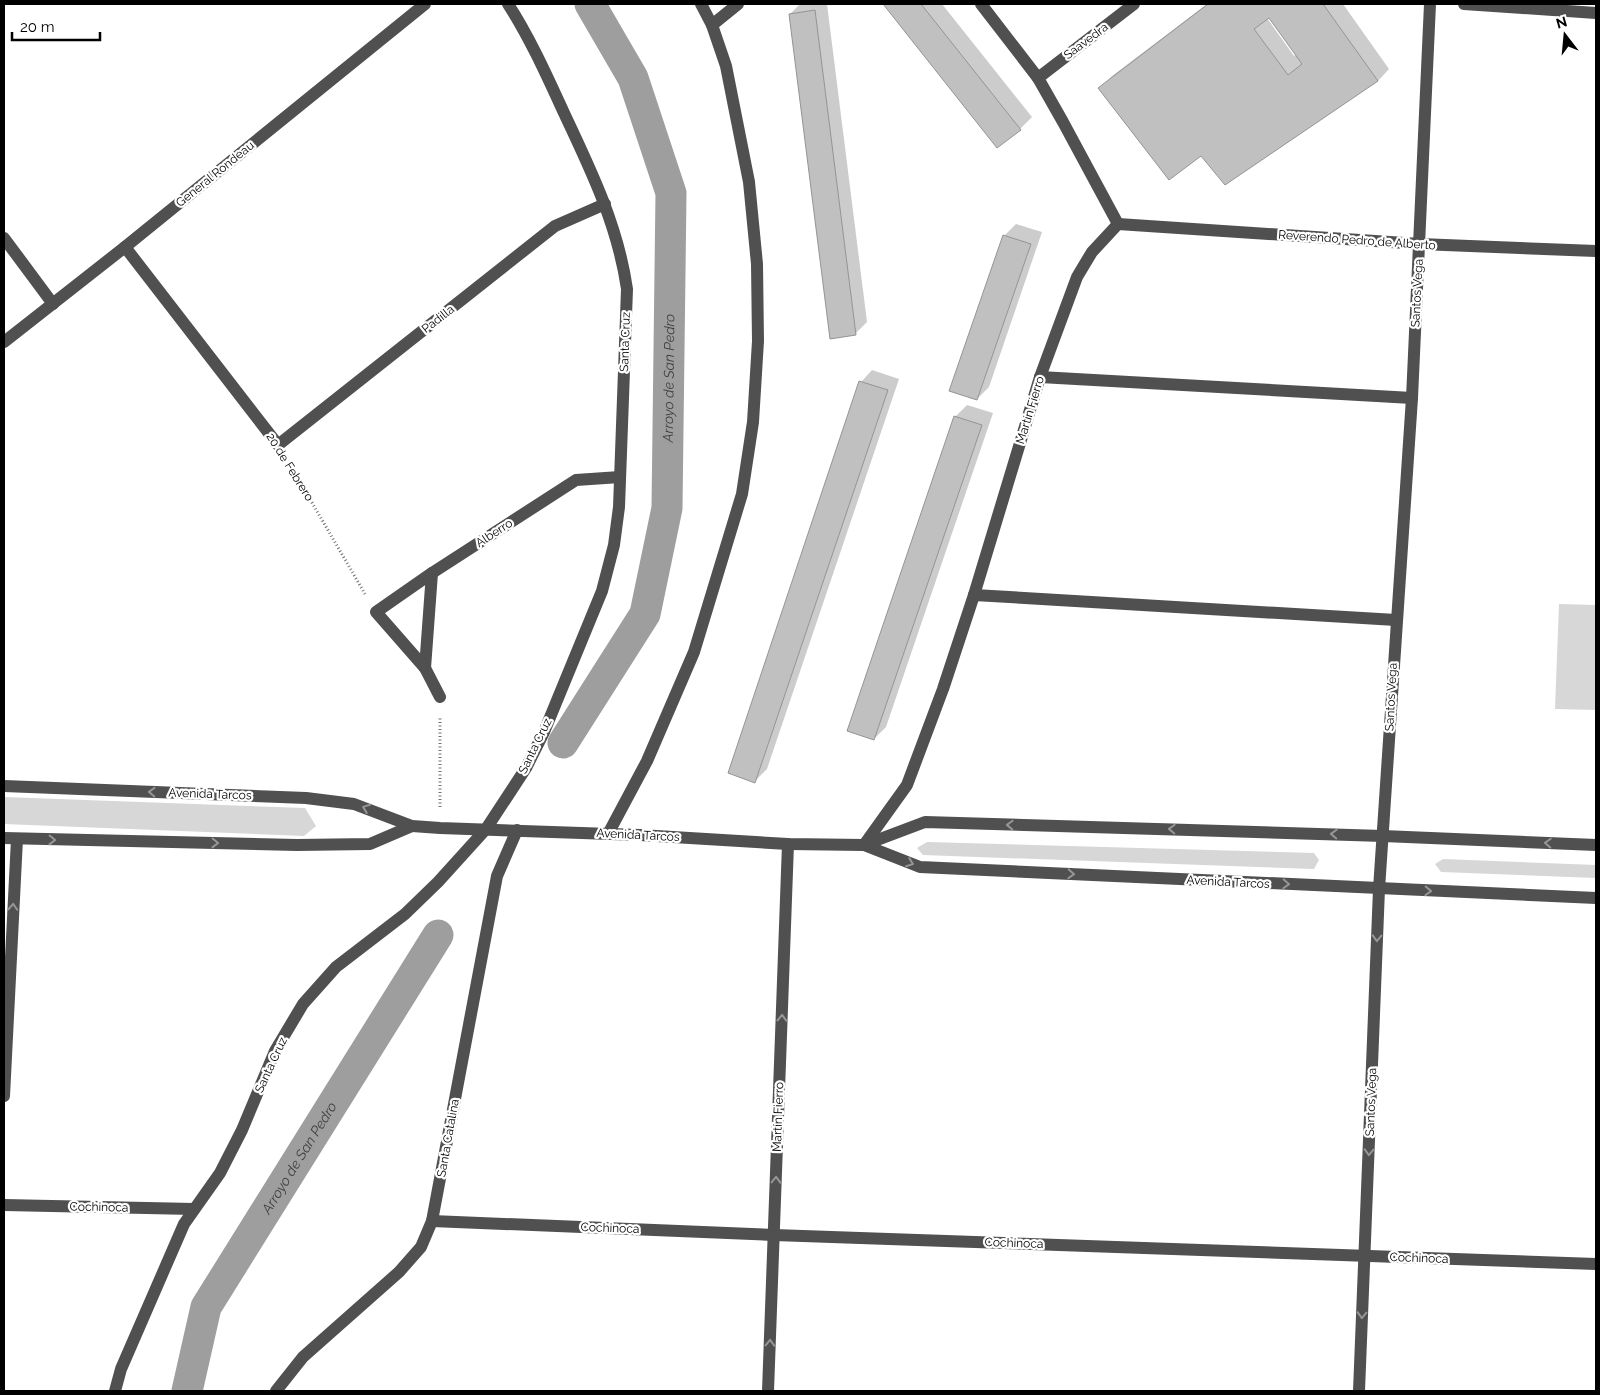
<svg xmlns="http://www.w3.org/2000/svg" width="1600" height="1395" viewBox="0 0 1600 1395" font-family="Raleway,sans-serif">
<rect width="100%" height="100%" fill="#fff"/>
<!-- green -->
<g fill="#d7d7d7">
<path d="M1559,604L1596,605V710L1555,709Z"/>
<path d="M4,797L305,808L316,826L304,836L4,824Z"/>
<path d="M927,842L1314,853L1319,860L1314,869L923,855L917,848Z"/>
<path d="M1443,859L1596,865V878L1441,872L1435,864Z"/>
</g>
<!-- shadow -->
<g fill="#0003" fill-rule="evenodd">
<path d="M800,4H827L867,322L855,334L790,14Z"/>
<path d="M885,4H942L1032,117L1020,129L998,146Z"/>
<path d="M1207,4H1343L1389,69L1378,81L1202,154L1100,88L1112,76ZM1269,16L1296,54L1294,56L1267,18Z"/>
<path d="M1016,224L1042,232L989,387L977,399L1004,236Z"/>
<path d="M872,370L899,379L767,769L755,781L861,382Z"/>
<path d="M967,405L993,413L886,727L874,739L955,417Z"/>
</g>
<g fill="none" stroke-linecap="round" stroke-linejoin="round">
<!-- canal -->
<g stroke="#9e9e9e" stroke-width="31">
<path id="s1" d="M563,743L645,614L667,508L671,193L633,78L590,4"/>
<path id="s2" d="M187,1391L206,1307L438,935"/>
</g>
</g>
<!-- building -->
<g fill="#c0c0c0" stroke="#949494" fill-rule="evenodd">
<path d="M883,4H921L1021,130L997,148Z"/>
<path d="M1208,4H1323L1378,81L1225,185L1201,156L1169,180L1098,88ZM1269,18L1302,64L1288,75L1254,29Z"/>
<path d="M815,10L856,335L830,339L789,14Z"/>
<path d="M1003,235L1031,244L977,400L949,391Z"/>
<path d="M859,381L888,390L755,783L728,773Z"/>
<path d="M954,416L982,425L874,740L847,731Z"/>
</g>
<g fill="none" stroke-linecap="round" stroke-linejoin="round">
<!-- path -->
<g stroke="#727272" stroke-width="3" stroke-dasharray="1 2.5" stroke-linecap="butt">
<path d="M289,463L365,594"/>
<path d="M440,807V718"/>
</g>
<!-- minor -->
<g stroke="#505050" stroke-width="12">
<path d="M1464,4L1596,13"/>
<path d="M712,25L738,4"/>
<path d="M1038,78L1134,4"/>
<path d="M1118,224L1420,244L1596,251"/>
<path d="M4,238L53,304"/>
<path d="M125,247L278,445L555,226L605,204"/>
<path d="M4,342L125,247L425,4"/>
<path d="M1040,377L1412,398"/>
<path d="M974,595L1396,620"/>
<path d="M425,668L432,573"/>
<path d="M440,697L425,668L376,612L432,573L576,480L620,477"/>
<path d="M4,786L306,798L354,804L412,826L440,828L640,835L788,844L864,845L920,867L1596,898"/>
<path d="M608,834L647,761L694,652L742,494L753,422L758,341L757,264L749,182L726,66L712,25L701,4"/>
<path d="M4,838L297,845L370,844L412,826"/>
<path d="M864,845L907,785L943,689L974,595L1040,377L1077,277L1092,252L1118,224L1063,122L1038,78L981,4"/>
<path d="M864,845L925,822L1383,836L1596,845"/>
<path d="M4,1096L17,839"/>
<path d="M4,1205L194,1209"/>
<path d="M432,1221L774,1235L1596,1264"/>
<path d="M115,1391L121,1369L184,1224L220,1173L242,1130L275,1051L303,1004L336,967L405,914L438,882L486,829L526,768L544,732L602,591L614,545L619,507L627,289C618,226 591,170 564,113C547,76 530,38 508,4"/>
<path d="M276,1391L303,1357L399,1272L421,1247L432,1221L497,876L517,830"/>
<path d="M768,1391L788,844"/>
<path d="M1359,1391L1379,889L1412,398L1430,4"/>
</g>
</g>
<!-- one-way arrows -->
<defs><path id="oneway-chevron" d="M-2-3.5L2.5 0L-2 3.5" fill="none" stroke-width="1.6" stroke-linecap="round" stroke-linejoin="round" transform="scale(1.25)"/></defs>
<g stroke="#969696">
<use href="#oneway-chevron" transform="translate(152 792) rotate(-178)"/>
<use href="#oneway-chevron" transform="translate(366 808) rotate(-159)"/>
<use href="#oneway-chevron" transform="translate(1010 825) rotate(-178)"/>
<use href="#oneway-chevron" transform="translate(1172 829) rotate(-178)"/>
<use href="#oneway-chevron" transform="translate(1334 834) rotate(-178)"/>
<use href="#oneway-chevron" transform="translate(52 840) rotate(1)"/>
<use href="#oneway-chevron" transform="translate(215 843) rotate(1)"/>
<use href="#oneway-chevron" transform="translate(1548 843) rotate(-177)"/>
<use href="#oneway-chevron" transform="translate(910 863) rotate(21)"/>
<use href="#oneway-chevron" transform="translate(1071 874) rotate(3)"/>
<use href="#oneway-chevron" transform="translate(1286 884) rotate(3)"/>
<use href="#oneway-chevron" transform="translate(1428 891) rotate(2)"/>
<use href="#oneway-chevron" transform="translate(13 907) rotate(-87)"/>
<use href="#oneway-chevron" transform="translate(1377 938) rotate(92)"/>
<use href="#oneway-chevron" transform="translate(782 1018) rotate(-88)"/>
<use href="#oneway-chevron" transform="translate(1369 1152) rotate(92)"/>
<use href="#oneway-chevron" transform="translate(776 1180) rotate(-88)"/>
<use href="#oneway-chevron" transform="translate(1362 1315) rotate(92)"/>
<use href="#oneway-chevron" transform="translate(770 1343) rotate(-88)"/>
</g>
<g text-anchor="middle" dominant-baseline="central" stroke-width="4.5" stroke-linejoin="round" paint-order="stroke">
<!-- street labels -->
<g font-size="12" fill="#000" stroke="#fff">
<text transform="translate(1086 41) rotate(-37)">Saavedra</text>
<text transform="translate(215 174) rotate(-39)">General Rondeau</text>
<text transform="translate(1357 240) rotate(4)">Reverendo Pedro de Alberto</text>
<text transform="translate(1417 293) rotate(-87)">Santos Vega</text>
<text transform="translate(438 319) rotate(-38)">Padilla</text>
<text transform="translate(625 342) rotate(-88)">Santa Cruz</text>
<text transform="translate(1030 410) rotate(-73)">Martín Fierro</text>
<text transform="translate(290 467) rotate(58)">20 de Febrero</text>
<text transform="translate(494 533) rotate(-33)">Alberro</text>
<text transform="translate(1391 697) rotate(-87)">Santos Vega</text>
<text transform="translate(535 746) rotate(-64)">Santa Cruz</text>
<text transform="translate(210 794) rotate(2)">Avenida Tarcos</text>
<text transform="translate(638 835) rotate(3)">Avenida Tarcos</text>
<text transform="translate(1228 882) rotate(3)">Avenida Tarcos</text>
<text transform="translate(271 1065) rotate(-65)">Santa Cruz</text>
<text transform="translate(1371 1102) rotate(-88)">Santos Vega</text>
<text transform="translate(778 1117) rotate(-88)">Martín Fierro</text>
<text transform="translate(448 1138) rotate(-80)">Santa Catalina</text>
<text transform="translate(99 1207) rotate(1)">Cochinoca</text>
<text transform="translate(610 1228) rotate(2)">Cochinoca</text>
<text transform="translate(1014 1243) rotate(2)">Cochinoca</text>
<text transform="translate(1419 1258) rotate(2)">Cochinoca</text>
</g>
<!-- water labels -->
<g font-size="14" font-style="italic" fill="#3f3f3f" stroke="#fff">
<text stroke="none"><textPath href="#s1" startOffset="391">Arroyo de San Pedro</textPath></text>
<text stroke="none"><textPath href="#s2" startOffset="262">Arroyo de San Pedro</textPath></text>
</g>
</g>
<!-- border -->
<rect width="1600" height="1395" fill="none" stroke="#000000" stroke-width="10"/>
<!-- north arrow -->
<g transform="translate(1565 35) rotate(344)" stroke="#ffffff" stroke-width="4" paint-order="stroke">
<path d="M0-4L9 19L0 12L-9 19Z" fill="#000000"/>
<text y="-8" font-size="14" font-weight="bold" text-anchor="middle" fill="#000000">N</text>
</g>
<!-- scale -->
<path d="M12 32v8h88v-8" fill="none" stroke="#000000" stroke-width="2.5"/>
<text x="20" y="32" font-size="15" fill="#000000" stroke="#ffffff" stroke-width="4" paint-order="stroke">20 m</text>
</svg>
